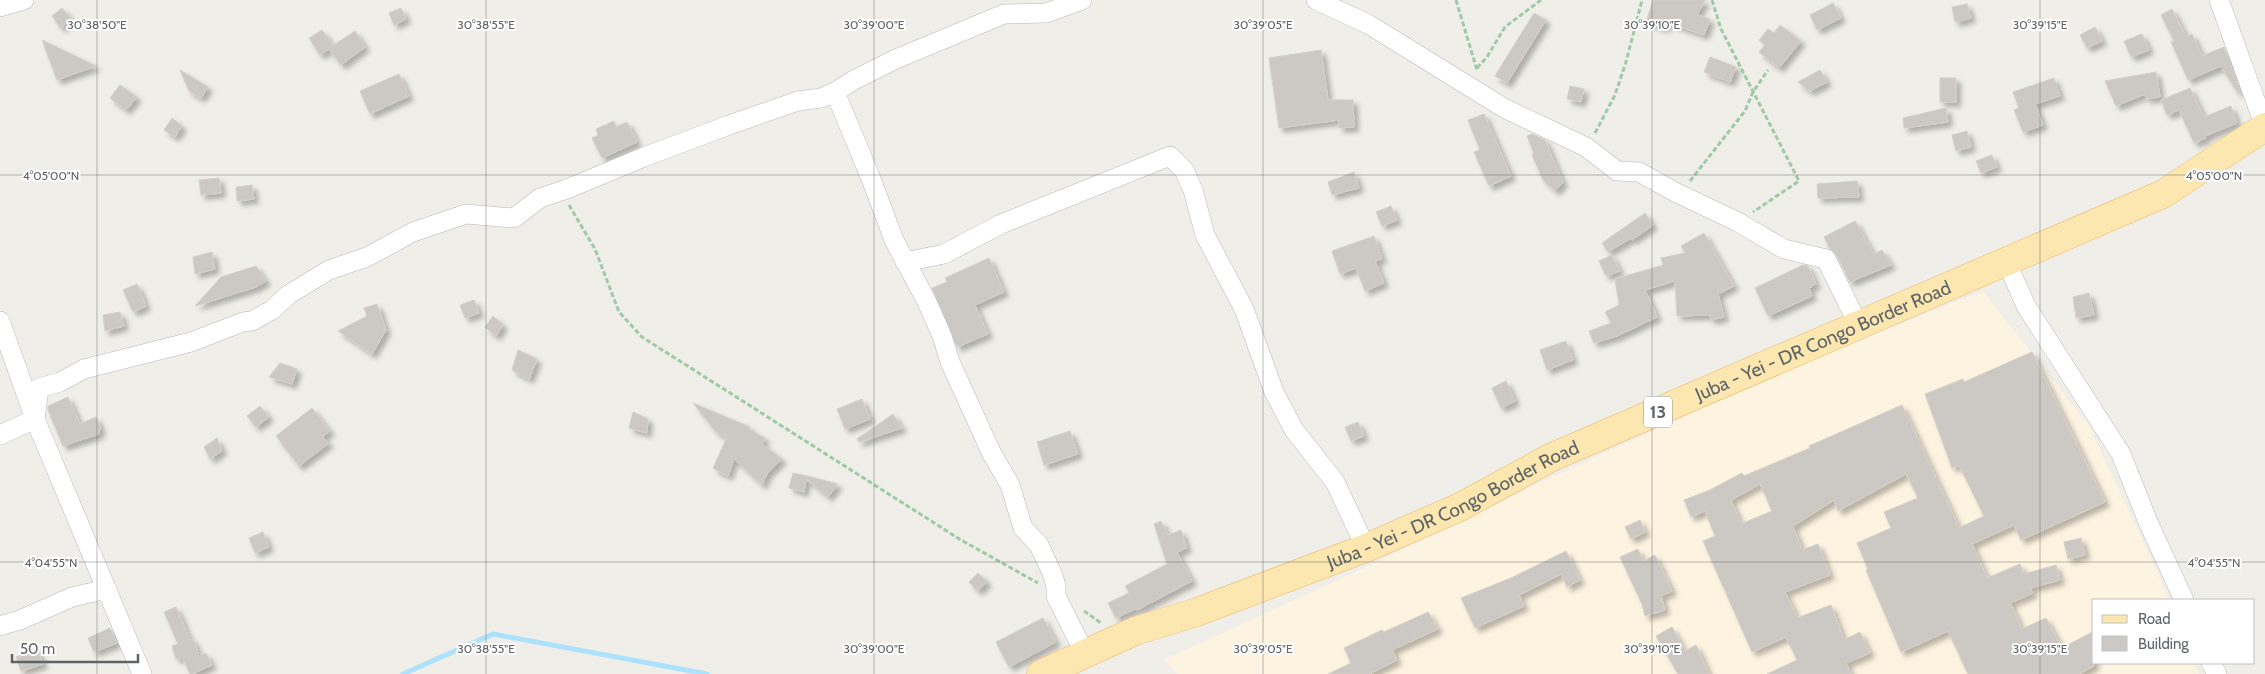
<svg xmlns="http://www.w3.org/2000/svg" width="2265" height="674" viewBox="0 0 2265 674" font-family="Cabin,sans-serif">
<defs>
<filter id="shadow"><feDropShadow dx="4.5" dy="4.5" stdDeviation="2.5" flood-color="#0004"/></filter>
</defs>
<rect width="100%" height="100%" fill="#f0eee8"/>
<!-- commercial -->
<path fill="#fdf3e1" d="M1983,291L2088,425L2156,569L2168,600H2094V663H2194L2199,674H1177L1163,660L1360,570L1527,489L1767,378Z"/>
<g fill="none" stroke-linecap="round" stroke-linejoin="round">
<!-- stream -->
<path stroke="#ade2fc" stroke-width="5" d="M403,674L493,634L707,674"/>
</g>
<!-- building -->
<g fill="#ccc9c4" stroke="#d5cfc6" fill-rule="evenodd" filter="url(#shadow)">
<path d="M1653,0H1705L1697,15L1710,19L1704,35L1667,22L1665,28L1646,22Z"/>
<path d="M1833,3L1841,18L1817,30L1810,15Z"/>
<path d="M1967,4L1971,18L1955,22L1952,7Z"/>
<path d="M62,8L71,19L61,28L52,16Z"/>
<path d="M401,8L406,19L394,25L389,13Z"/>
<path d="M2172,9L2186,37L2192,34L2202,56L2224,47L2240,91L2237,92L2221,66L2188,80L2171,42L2174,41L2161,15Z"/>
<path d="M1534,13L1546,20L1507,83L1495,76Z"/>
<path d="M1780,25L1801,41L1779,68L1759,52L1765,45L1759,40L1768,29L1774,33Z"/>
<path d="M2095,27L2102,41L2087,48L2080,35Z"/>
<path d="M322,30L333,46L329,48L355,31L365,47L341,65L329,49L320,55L309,38Z"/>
<path d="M2142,34L2149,50L2131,57L2124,41Z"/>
<path d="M42,40L96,66L57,80Z"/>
<path d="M1321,50L1328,100H1353L1354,127L1339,128V120L1279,128L1269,58Z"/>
<path d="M1710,57L1736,67L1730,82L1704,72Z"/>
<path d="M180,70L208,87L201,98L189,91Z"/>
<path d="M1820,70L1827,82L1810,91L1798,82Z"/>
<path d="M2156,72L2160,97L2146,99L2145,94L2116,106L2105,81Z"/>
<path d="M399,74L409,96L370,114L360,91Z"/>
<rect x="1940" y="78" width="16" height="24"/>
<path d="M2054,78L2060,96L2035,104L2043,125L2023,132L2014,110L2019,108L2013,92Z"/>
<path d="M120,85L137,97L126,110L110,98Z"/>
<path d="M1570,86L1584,89L1581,102L1567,99Z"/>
<path d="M2190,88L2204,117L2231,106L2237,123L2205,136L2206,138L2194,143L2179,110L2167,115L2161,100Z"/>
<path d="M1946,108L1948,122L1904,128L1903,118Z"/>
<path d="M1484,114L1511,176L1489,186L1474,152L1480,150L1468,120Z"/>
<path d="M172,118L182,126L175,137L164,130Z"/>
<path d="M614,121L616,127L627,122L637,142L602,158L592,138L598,135L596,129Z"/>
<path d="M1967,131L1971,147L1956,151L1952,135Z"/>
<path d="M1532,134L1545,140L1563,183L1555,191L1543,180L1532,155L1534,154L1527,136Z"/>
<path d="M1992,155L1997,167L1981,173L1976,161Z"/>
<path d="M1354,172L1359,188L1332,195L1328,182Z"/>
<path d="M219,178L221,193L201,195L199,180Z"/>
<path d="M1857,181L1859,197L1818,198L1817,184Z"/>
<path d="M252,185L254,199L237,201L236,187Z"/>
<path d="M1391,206L1397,220L1382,226L1376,212Z"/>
<path d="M1645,213L1653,225L1632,240L1631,238L1608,252L1602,243Z"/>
<path d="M1855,221L1874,255L1882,250L1891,265L1850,282L1836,254L1830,249L1824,237Z"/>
<path d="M1704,233L1734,286L1718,294L1724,317L1711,320L1710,315L1677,316L1675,281L1645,290L1657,317L1617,336L1594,343L1589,331L1611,323L1605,312L1619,305L1615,279L1663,265L1661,258L1685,253L1681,246Z"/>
<path d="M1374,236L1382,259L1375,261L1384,283L1365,291L1356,268L1340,274L1332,251Z"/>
<path d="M212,252L215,269L195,274L193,257Z"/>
<path d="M1612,255L1620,271L1606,276L1599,261Z"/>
<path d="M989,258L1004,292L975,305L988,334L957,347L932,288L947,282L945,278Z"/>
<path d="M1803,265L1808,266L1816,284L1809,288L1812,296L1768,316L1755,288Z"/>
<path d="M256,266L266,281L256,287L195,306L221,277Z"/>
<path d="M137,284L146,306L133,312L123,290Z"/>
<path d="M2089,293L2094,315L2076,318L2073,297Z"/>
<path d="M474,300L479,313L465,318L460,305Z"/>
<path d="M377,304L386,330L372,354L338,331L367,316L364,308Z"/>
<path d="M120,312L124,326L105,331L103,315Z"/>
<path d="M493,316L503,325L496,336L485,327Z"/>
<path d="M1566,341L1573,360L1547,370L1540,350Z"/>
<path d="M518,350L537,359L529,379L512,370Z"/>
<path d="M2032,352L2105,502L2021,540L2014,525L1972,544L1987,578L2020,564L2024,574L2056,565L2060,580L2030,588L2033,593L2010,603L2022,629L2046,618L2062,648L2094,631V666L2079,674H1968L1948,631L1901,652L1866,570L1868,569L1857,543L1891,528L1884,512L1918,498L1906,474L1838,511L1834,500L1793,526L1802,550L1818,544L1830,575L1785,592L1797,618L1831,605L1844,640L1860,632L1870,653L1846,663L1851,674H1767L1797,660L1786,637L1752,652L1703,541L1715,536L1705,511L1691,517L1684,500L1710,490L1742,473L1744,476L1810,448L1809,446L1902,405L1959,528L1984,516L1959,465L1952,468L1925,394L1963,379L1964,382ZM1760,484L1772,511L1741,524L1731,500Z"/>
<path d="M280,363L297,369L292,384L269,377Z"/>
<path d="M1506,381L1515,401L1501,408L1492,388Z"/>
<path d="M68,397L80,424L96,417L101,429L99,430V434L63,446L48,410V406Z"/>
<path d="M862,399L870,419L845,429L837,409Z"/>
<path d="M693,403L750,427L749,429L765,438L762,444L782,459L767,474L762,485L734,459L728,476L713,468L727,437L716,432Z"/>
<path d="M260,406L269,417L256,427L247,416Z"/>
<path d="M312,408L330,431L322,437L329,443L299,466L276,436Z"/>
<path d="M633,412L648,419L647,433L629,428Z"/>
<path d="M893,414L902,428L859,442L857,439Z"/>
<path d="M1358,422L1364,436L1351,441L1345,427Z"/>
<path d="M1070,431L1078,454L1044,465L1037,442Z"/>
<path d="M217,438L222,451L210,459L204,447Z"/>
<path d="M793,473L807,476L838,484L828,497L806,479L804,492L789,488Z"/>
<path d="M1640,520L1645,532L1631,539L1625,527Z"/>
<path d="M1161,521L1168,535L1181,530L1187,548L1177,552L1192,581L1137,610V608L1116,618L1108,603L1129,593L1125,586L1167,564L1154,524Z"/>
<path d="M263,532L269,547L255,553L249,538Z"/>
<path d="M2081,538L2085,555L2068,559L2064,542Z"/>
<path d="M1638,549L1643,561L1655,555L1672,591L1661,596L1665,610L1645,616L1642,604L1620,557Z"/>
<path d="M1566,551L1580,580L1567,587L1561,574L1519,595L1524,606L1475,628L1461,598L1511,578Z"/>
<path d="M978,573L987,582L978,591L969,582Z"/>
<path d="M176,607L190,640L193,639L199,656L206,653L212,665L192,674H190L182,657L176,659L172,646L178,644L164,612Z"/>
<path d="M1428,612L1438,629L1392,650L1397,660L1369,674H1328L1351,663L1344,648L1382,630L1384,632Z"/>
<path d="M1043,618L1056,642L1009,667L996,642Z"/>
<path d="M1672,627L1685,651L1696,645L1709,674H1678L1656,636Z"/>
<path d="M110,628L117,643L94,652L88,638Z"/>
<path d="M37,649L43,664L21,671L16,657Z"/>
</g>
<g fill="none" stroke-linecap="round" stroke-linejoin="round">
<defs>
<g id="street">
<path d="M1316,0L1368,24L1504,108L1586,147L1617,171L1639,172L1675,192L1738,222L1784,249L1826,259L1858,324"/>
<path d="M2219,0L2265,127"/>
<path d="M0,7L24,0"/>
<path d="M835,92L870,176L894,240L926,300L942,336L950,362L992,454L1010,485L1023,528L1039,545L1052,573L1056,586V596L1085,654"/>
<path d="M2006,261L2026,306L2121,454L2148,522L2184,600"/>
<path d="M905,262L944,254L1001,224L1170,156L1184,170L1193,190L1205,235L1244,309L1274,392L1294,430L1335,482L1366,548"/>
<path d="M0,321L35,419L142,674"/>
<path d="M0,435L35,419L39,388L60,382L84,369L191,342L243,322L252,321L272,310L288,295L329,270L367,257L413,232L466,214L514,218L540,198L567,189L644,157L729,125L798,101L821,98L835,92L854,80L896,59L1004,14L1046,13L1082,0"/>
<path d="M0,626L20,620L72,597L107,589"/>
<path d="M2211,663L2217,674"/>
</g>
<g id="primary">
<path id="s1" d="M1041,674L1135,631L1197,612L1366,548L1460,507L1552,457L2163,194L2265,127"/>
</g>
</defs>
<!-- street casing -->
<use href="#street" stroke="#b5b8bb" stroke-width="20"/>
<!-- primary casing -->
<use href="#primary" stroke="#ecb765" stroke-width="29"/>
<!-- path -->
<g stroke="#a0caa7" stroke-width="3" stroke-dasharray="5 2.5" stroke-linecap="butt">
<path d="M1456,0L1477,70"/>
<path d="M1712,0L1721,29L1799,181L1753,212"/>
<path d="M1477,68L1487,57L1505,27L1541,0"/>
<path d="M1595,133L1615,95L1626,62L1642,0"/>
<path d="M1690,181L1745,111L1753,92L1768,70"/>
<path d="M569,205L595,249L619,312L642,337L961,540L1038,583"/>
<path d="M1084,611L1101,623"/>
</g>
<!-- street -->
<use href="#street" stroke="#fff" stroke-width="19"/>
<!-- primary -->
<use href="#primary" stroke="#fce7b1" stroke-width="28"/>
</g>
<!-- ticks -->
<path fill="none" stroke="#5f6467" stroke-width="1" stroke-opacity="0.45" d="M97,0V674M486,0V674M874,0V674M1263,0V674M1652,0V674M2040,0V674M0,175H2265M0,562H2265"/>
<g text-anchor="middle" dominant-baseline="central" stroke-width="4" stroke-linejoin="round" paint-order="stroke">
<!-- shield labels -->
<rect fill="#fff" stroke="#8f9295" stroke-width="1" x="1644" y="396.5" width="28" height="31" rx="4"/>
<g font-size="18" font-weight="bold" fill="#5f6467">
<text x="1658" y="412">13</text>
</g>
<!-- street labels -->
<g font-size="19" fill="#5f6467" stroke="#fff">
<text stroke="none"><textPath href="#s1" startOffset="851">Juba - Yei - DR Congo Border Road</textPath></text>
<text stroke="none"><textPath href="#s1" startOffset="446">Juba - Yei - DR Congo Border Road</textPath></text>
</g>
</g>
<g font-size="12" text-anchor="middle" fill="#5f6467" stroke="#fff" stroke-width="4" stroke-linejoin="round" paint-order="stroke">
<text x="97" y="29">30°38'50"E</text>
<text x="486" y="29">30°38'55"E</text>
<text x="874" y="29">30°39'00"E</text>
<text x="1263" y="29">30°39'05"E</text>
<text x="1652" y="29">30°39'10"E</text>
<text x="2040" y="29">30°39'15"E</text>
<text x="51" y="180">4°05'00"N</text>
<text x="2214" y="180">4°05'00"N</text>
<text x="51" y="567">4°04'55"N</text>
<text x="2214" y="567">4°04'55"N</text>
<text x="486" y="653">30°38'55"E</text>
<text x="874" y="653">30°39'00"E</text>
<text x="1263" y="653">30°39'05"E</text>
<text x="1652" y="653">30°39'10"E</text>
<text x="2040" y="653">30°39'15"E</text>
</g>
<!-- legend -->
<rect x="2092" y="599" width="162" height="65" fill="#ffffff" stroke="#bfc1c2"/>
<rect x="2102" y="615" width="25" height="8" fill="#fce7b1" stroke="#bfc1c2"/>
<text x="2138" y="624" font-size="15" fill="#5f6467">Road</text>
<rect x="2102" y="636" width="25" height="15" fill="#ccc9c4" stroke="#bfc1c2"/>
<text x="2138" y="649" font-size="15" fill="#5f6467">Building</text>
<!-- scale -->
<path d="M12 654v8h126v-8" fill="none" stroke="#5f6467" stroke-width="2.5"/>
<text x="20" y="654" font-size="15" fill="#5f6467" stroke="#ffffff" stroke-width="4" paint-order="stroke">50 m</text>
</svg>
